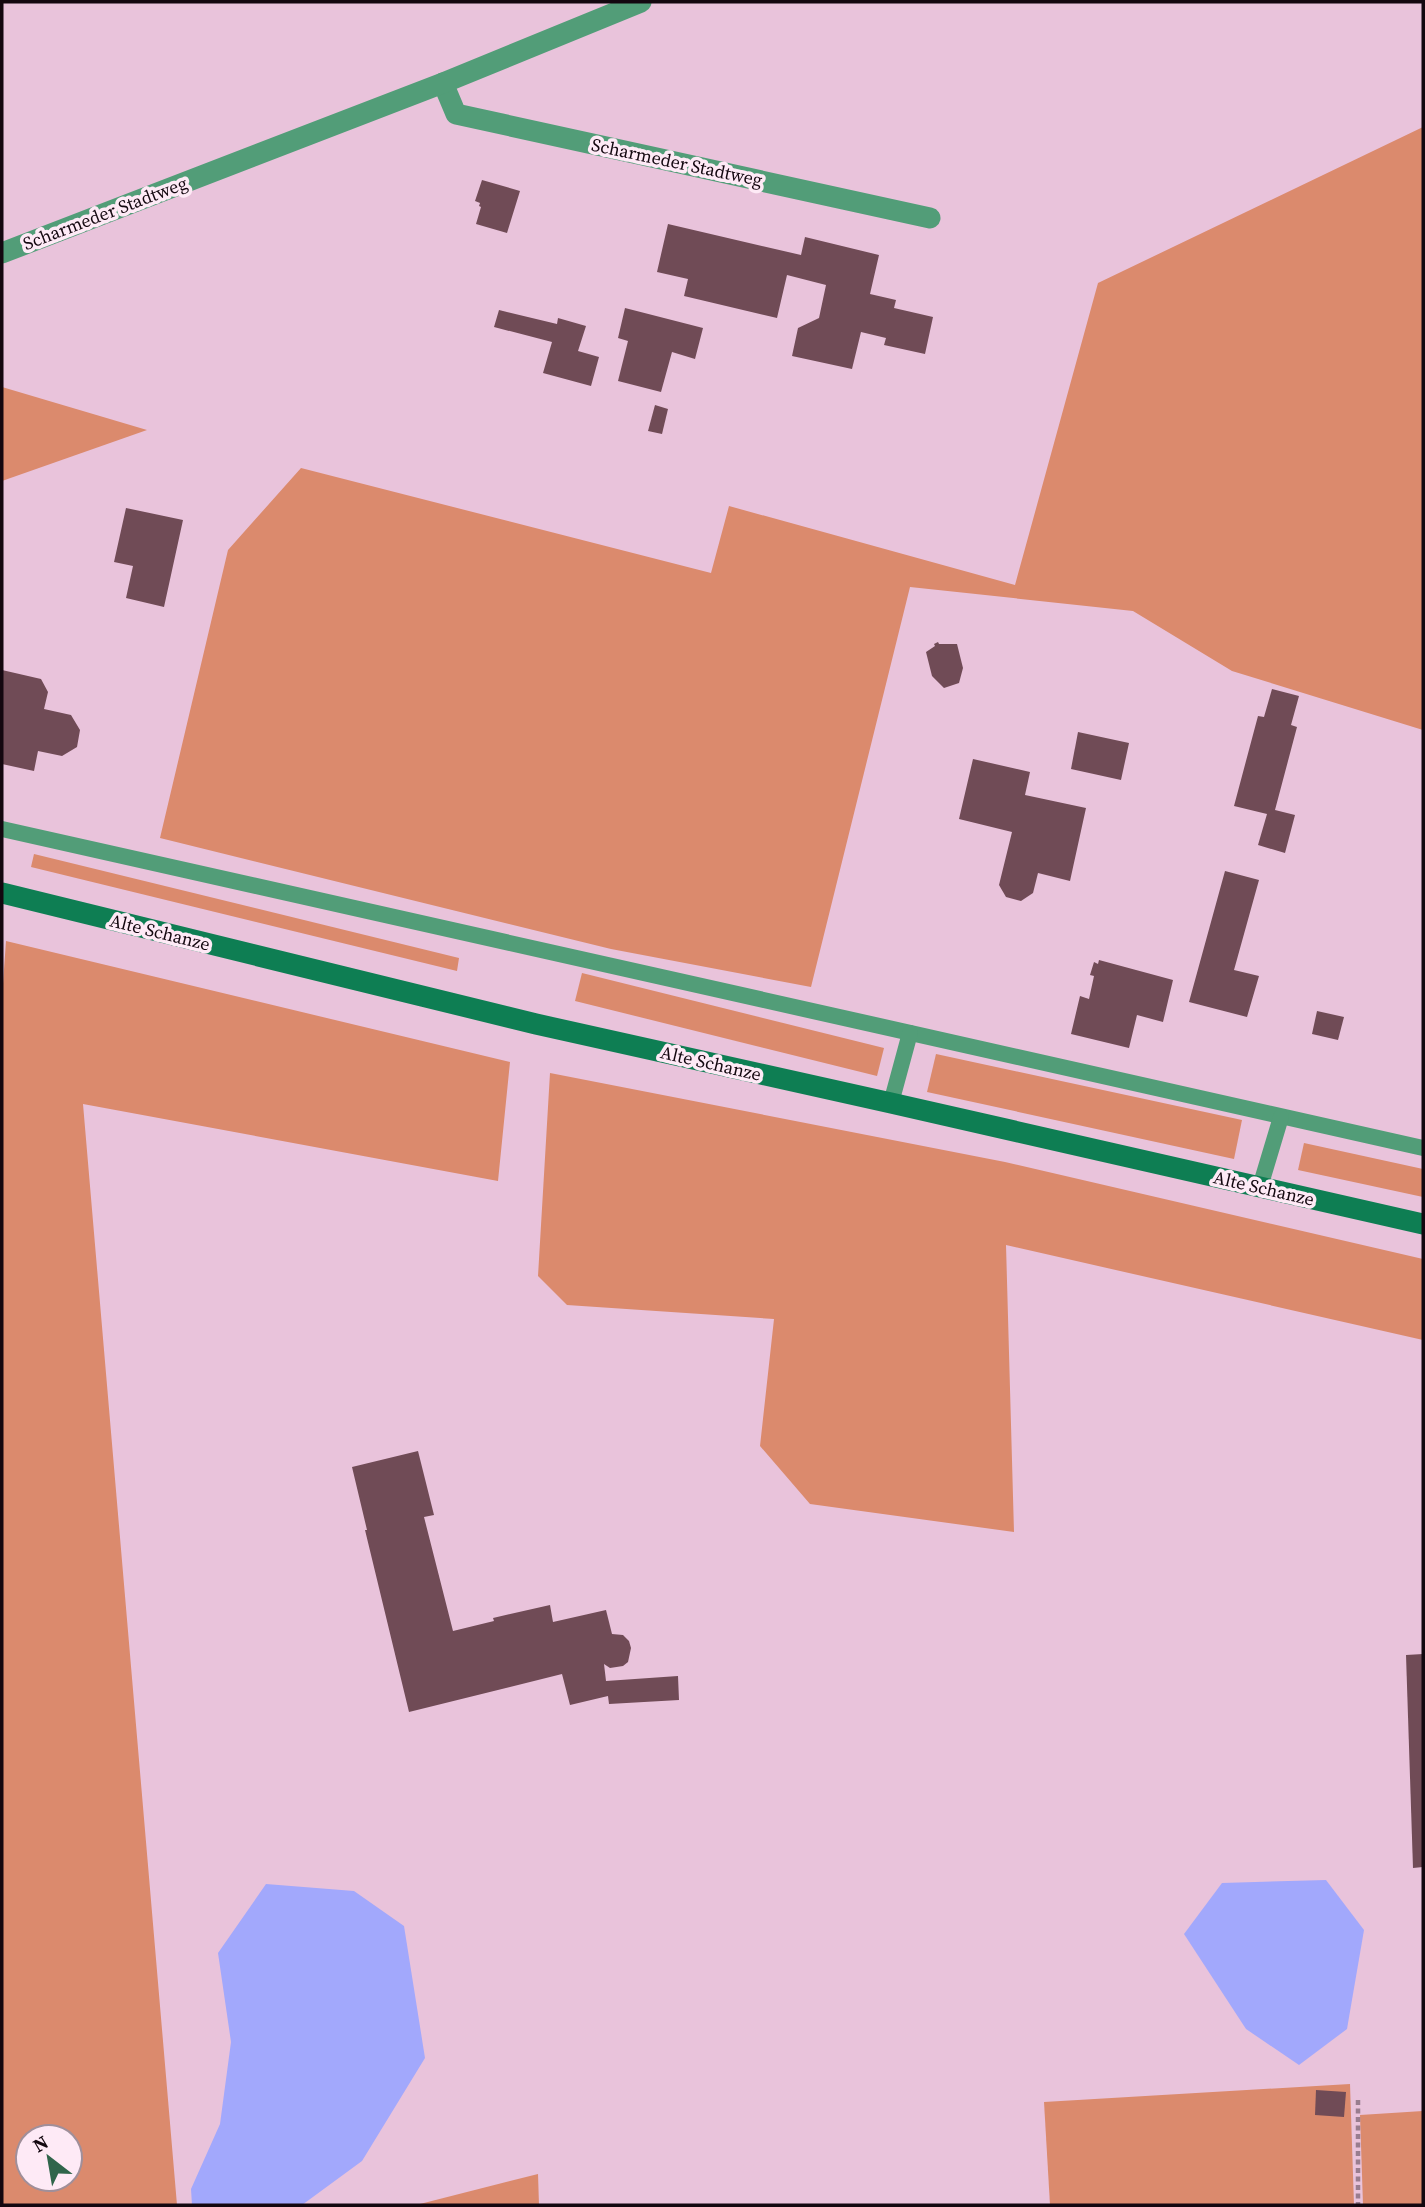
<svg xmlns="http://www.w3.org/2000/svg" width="1425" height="2207" viewBox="0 0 1425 2207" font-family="'Source Serif 4',serif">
<rect width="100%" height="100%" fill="#e9c3db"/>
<!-- green -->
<g fill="#db8a6d" fill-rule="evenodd">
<path d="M1423,127V730L1232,671L1133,611L910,587L811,987L611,949L160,838L228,550L301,468L711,573L729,506L1015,585L1098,283Z"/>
<path d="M2,387L147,430L2,481Z"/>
<path d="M34,854L459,958L457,971L31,867Z"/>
<path d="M6,941L510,1062L498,1181L83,1104L177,2205H2V998ZM28,2137H70V2179H28Z"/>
<path d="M582,973L884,1048L877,1076L575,1001Z"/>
<path d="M936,1054L1242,1120L1234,1159L927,1092Z"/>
<path d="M550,1073L1005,1162L1423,1259V1340L1006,1245L1014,1532L810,1504L760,1446L774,1319L567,1305L538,1276Z"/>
<path d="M1304,1143L1423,1169V1197L1298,1170Z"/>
<path d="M1350,2084L1354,2205H1050L1044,2102Z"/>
<path d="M1423,2111V2205H1363L1360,2115Z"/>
<path d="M538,2174L539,2205H416Z"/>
</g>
<!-- water -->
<g fill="#a2a8fc">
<path d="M1326,1880L1364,1930L1347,2029L1299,2065L1246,2029L1184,1934L1222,1883Z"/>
<path d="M266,1884L354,1891L404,1926L425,2058L362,2161L302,2205H192L191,2189L220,2124L231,2042L218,1953Z"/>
</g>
<!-- building -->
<g fill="#704b56">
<path d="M482,180L520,191L507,233L476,224L481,207L479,206L480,203L475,201Z"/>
<path d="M668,224L801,255L805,237L879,255L870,294L896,300L894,308L933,317L925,354L884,345L886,338L861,332L852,369L792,356L798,328L819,318L826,285L787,275L777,318L684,296L688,279L657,272Z"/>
<path d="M625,308L703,328L695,359L672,352L661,392L618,381L628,341L618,338Z"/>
<path d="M499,310L557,324L558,318L586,326L578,351L599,357L591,386L543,373L552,342L494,327Z"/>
<path d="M655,405L668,409L662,434L648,431Z"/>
<path d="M126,508L183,520L164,607L126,598L133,566L114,562Z"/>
<path d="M938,642L939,644H957L963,668L959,683L944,688L932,676L926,652L935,646L934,644Z"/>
<path d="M2,670L41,679L48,692L44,709L71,715L80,730L77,747L62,756L38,751L34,771L2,764Z"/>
<path d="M1272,689L1299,696L1291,725L1297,727L1275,810L1295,815L1285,853L1258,845L1267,814L1234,806L1258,716L1264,717Z"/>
<path d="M1078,732L1129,743L1121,780L1071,769Z"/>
<path d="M973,759L1030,772L1025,795L1086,808L1070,881L1038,873L1033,893L1021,901L1006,897L999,885L1012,832L959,819Z"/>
<path d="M1225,871L1259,880L1234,970L1259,976L1247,1017L1189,1002Z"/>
<path d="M1099,960L1173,980L1163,1022L1137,1015L1129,1048L1071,1034L1080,996L1089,999L1094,976L1090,975L1094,962L1098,964Z"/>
<path d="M1317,1011L1344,1017L1338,1040L1312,1034Z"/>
<path d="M418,1451L434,1515L424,1517L453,1631L494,1621L493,1618L550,1605L553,1622L606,1610L612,1634L623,1635L629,1641L631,1648L628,1662L623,1666L610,1668L604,1664L606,1681L678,1676L679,1700L609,1704L608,1696L570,1705L562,1674L409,1712L365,1530H367L352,1467Z"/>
<path d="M1423,1654V1867L1413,1868L1406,1655Z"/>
<path d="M1316,2090L1346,2092L1344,2117L1315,2115Z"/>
</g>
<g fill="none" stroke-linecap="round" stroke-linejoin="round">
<!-- path -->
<path stroke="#997d8f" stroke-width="4.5" stroke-dasharray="5 3.5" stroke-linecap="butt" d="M1358,2100V2205"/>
<!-- lane -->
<g stroke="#529d78" stroke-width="16">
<path d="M2,829L1423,1148"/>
<path d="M891,1103L910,1033"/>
<path d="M1260,1187L1281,1117"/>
</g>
<!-- street -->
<g stroke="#529d78" stroke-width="21">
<path d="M443,83L456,114L930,218"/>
<path d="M2,253L443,83L641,2"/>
</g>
<!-- secondary -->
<path stroke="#0e7e53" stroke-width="21" d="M2,893L536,1024L891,1103L1423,1224"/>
</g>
<g text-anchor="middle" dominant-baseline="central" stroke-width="7" stroke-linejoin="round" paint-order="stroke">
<!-- street labels -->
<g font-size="18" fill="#13070f" stroke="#feeaf6">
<text transform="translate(677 162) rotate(12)">Scharmeder Stadtweg</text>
<text transform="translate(105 213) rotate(-21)">Scharmeder Stadtweg</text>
<text transform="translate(160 932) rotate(14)">Alte Schanze</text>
<text transform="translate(711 1063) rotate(13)">Alte Schanze</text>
<text transform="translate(1264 1188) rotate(13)">Alte Schanze</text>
</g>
</g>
<!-- border -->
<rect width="1425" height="2207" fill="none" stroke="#13070f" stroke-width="7"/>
<!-- north arrow -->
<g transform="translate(49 2158) rotate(329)"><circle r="33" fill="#feeaf6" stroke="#a08f9a" stroke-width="2"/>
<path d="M0-5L12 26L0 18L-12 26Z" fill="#30654b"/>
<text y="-10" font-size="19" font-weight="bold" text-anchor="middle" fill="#13070f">N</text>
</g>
</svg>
